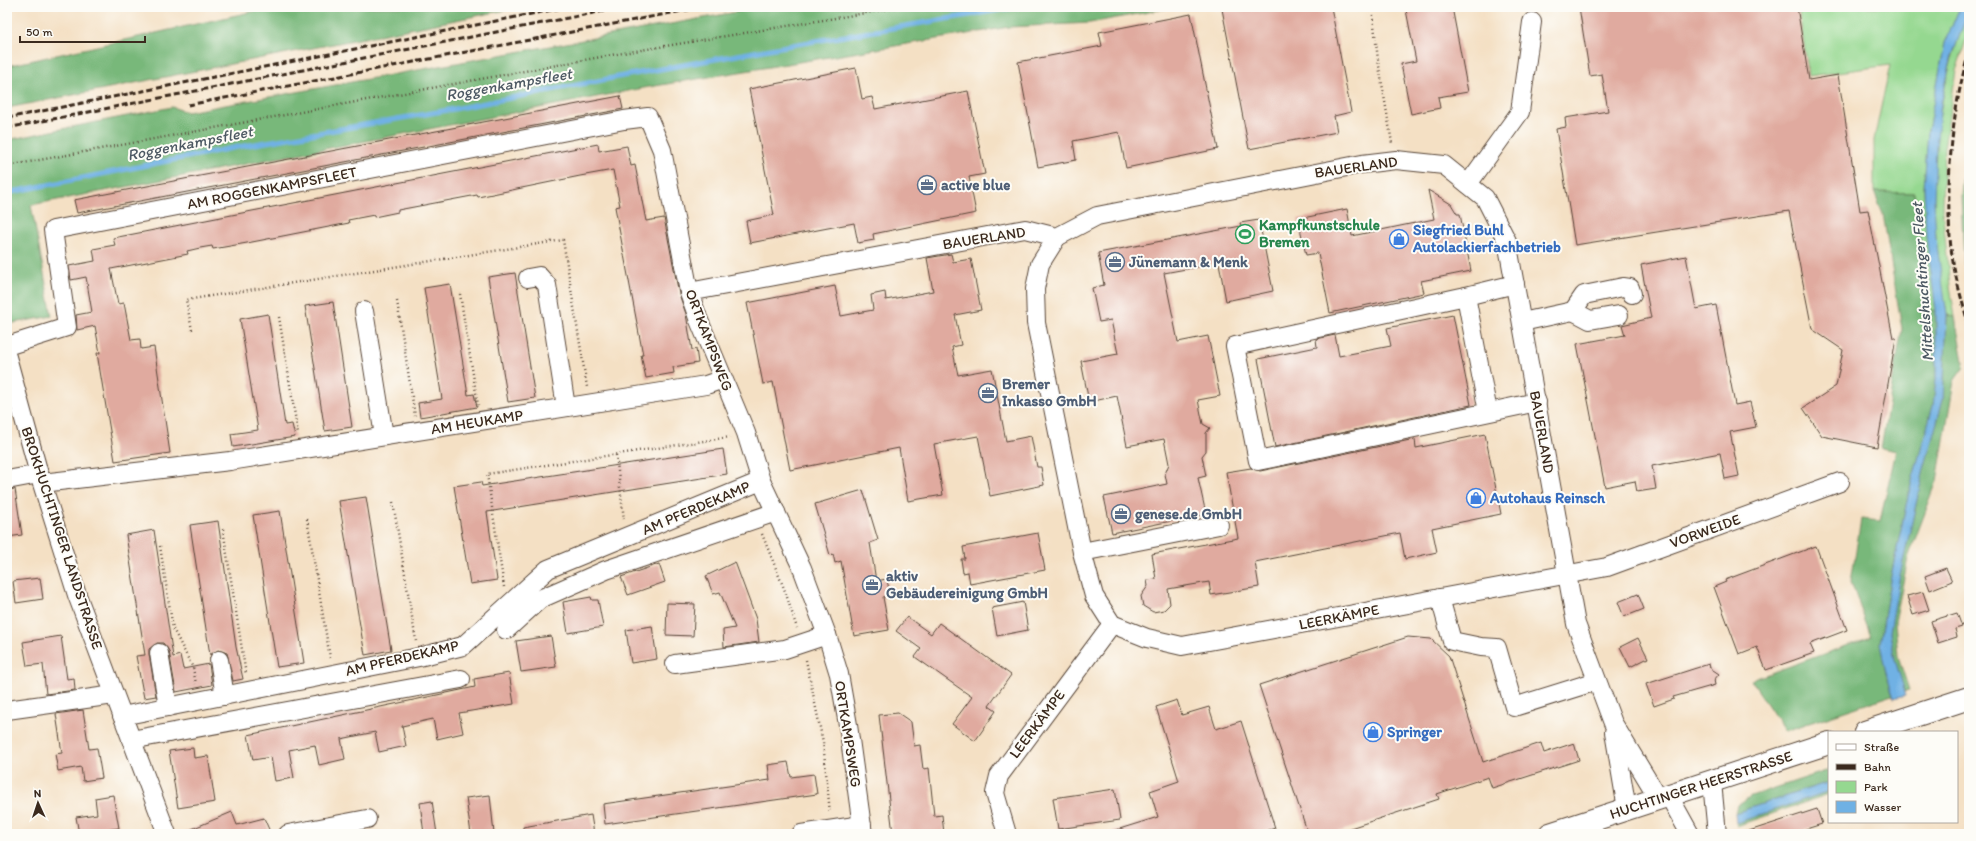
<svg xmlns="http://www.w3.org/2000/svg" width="1976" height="841" viewBox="0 0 1976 841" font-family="Itim,sans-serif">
<rect width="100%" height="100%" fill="#fdfcf7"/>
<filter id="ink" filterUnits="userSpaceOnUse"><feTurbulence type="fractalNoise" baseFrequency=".025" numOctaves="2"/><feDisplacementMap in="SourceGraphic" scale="8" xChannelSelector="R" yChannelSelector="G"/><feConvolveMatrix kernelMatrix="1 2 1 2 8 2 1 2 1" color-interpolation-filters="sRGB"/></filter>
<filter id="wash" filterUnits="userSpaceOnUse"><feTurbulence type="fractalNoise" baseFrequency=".012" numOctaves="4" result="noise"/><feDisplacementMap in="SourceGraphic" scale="16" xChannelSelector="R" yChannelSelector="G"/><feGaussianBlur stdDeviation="0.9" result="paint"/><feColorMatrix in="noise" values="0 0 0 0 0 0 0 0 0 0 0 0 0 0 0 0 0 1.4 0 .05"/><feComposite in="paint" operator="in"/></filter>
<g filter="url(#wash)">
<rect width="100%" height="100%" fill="#f4e0c4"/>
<!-- green -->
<g fill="#95d890" stroke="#688157">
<path d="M1798,7H1960L1945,43L1928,131L1924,188L1926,236L1936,311L1925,308L1924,270L1914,193L1874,192V140L1890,65L1809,76Z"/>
<path d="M1969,10V31L1956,71L1944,148L1942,207L1950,286L1955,317L1947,315C1941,277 1934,239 1934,200C1933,136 1944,70 1969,10Z"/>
</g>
<!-- forest -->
<g fill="#78b87a" stroke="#5a714c">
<path d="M273,7H522L7,108V66Z"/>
<path d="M764,7H1175L1090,23L1009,27L649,87L31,205L52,316L8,324L7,140L172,107L187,112Z"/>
<path d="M1969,106V285L1964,263L1961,195Z"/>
<path d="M1874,192L1914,193L1924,270L1925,308L1936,311V379L1933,406L1909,492L1890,581L1880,643L1886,673L1893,695L1785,731L1751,680L1871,637L1851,582L1861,519L1880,521L1896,451L1881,448L1902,329L1883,214Z"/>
<path d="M1947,315L1955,317L1964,367L1954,381L1937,481L1908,558L1895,622L1898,656L1909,690L1904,691L1895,660L1890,632L1900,575L1924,469L1943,400Z"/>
<path d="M1829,770V782L1735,813L1737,805L1751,796Z"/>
<path d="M1829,791V794L1737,826L1736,823Z"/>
</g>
<!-- water -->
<g fill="#6fb1e4" stroke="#556e81">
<path d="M1960,7H1969V10L1952,56L1941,104L1936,147L1934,200L1936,238L1947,315L1943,400L1924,469L1900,575L1890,632L1895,660L1906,695L1894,698L1886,673L1880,644L1890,581L1909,492L1933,406L1936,379V311L1926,236L1924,188L1928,131L1945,43Z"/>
<path d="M1829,782V791L1736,823L1735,813Z"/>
</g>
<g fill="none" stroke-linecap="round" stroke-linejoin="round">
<!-- stream -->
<path stroke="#6fb1e4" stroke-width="5" d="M7,193L238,147L454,109L623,76L792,45L1017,7"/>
</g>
<g id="blocks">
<!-- building -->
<g fill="#e0aa9f">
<path d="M1233,7H1331L1351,112L1334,116L1337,132L1249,149L1222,9Z"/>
<path d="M1421,7H1452L1468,92L1438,97L1440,108L1411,114L1401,64L1416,61L1406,10Z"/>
<path d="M1579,7H1797L1809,80L1838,75L1860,211L1868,210L1893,338H1896L1877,447L1822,436L1803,408L1836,386L1843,350L1812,329L1789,211L1575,245L1556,129L1566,127L1565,118L1608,111L1602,74L1590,76Z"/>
<path d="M1191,14L1218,149L1126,168L1119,132L1073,141L1076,160L1038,167L1018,62L1102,46L1099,32Z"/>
<path d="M856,68L862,99L872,97L875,109L968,91L985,174L969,177L976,213L873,234L874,240L858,243L854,223L750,243L746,221L774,215L749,89Z"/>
<path d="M620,96L623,109L77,213L74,200Z"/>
<path d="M598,144L599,151L627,146L631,166L635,165L646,221L664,218L679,294L686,314L692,350L696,349L698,363L673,367L674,373L646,378L641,355H643L615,207L620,206L613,170L580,176L478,197L477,195L398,210V212L374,217V215L348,220L349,223L247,243L213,249L212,246L200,248L187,251L188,254L111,269L118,304L124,303L131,340L140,339L141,349L154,347L170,453L115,461L97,353H100L95,326L77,330L76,315L92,312L86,277L71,280L69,266L95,261L93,249L115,245L113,238Z"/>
<path d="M1428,190L1451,204L1457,214H1460L1471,271L1421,281L1424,293L1330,313L1318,253L1306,255L1298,219L1347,209L1352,236L1434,219Z"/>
<path d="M1259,220L1273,291L1226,301L1219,263L1164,273L1178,342L1208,336L1220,396L1198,400L1203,424L1210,428L1206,433V451L1202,456L1206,476L1198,478L1206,514L1112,533L1104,497L1167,484L1165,474L1169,464L1164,439L1127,446L1117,396L1089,402L1081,361L1118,354L1111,320L1099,322L1092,288L1104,285L1098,253L1241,226L1240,223Z"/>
<path d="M951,254L953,262L971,259L981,310L955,315L961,345L952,347L958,375L992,369L1006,441L1031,436L1037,467H1041L1044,485L990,496L978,436L934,444L943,495L908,501L899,448L790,470L773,382L763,384L747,303L835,286L841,316L873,310L871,295L885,292L886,300L933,291L927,258Z"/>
<path d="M1686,256L1696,309L1716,305L1735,405L1750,402L1756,427L1730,432L1739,476L1725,479L1720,453L1652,466L1656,489L1637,492L1635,481L1605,487L1577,344L1625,335L1622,325L1651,318L1641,265Z"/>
<path d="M515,273L535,398L508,402L488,277Z"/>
<path d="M450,284L468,395L474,394L477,407L420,417L418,403L442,399L424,288Z"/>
<path d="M333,302L352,427L325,431L305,306Z"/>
<path d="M268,314L285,425L292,424L295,437L233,447L231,434L258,430L240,319Z"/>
<path d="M1453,315L1471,405L1275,447L1258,359L1317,347L1316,339L1335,335L1339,356L1391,346L1387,328Z"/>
<path d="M1485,434L1501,514L1432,528L1437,552L1405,559L1400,533L1255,562L1259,587L1211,595L1209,582L1168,589L1170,604L1164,610L1153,612L1143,606L1141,596L1148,586L1147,580L1156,579L1152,554L1238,538L1226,472L1251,468L1260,471L1415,439L1416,448Z"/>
<path d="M723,449L727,474L487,512L497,580L470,584L454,486L481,482L482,486Z"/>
<path d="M15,489L22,535L7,537V490Z"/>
<path d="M863,490L878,540L870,543L876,581L887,579L890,596L883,597L889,630L854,636L841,561L835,563L833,554L830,555L815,504Z"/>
<path d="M366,497L391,650L365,655L339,501Z"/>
<path d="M280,511L304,663L277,667L253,515Z"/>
<path d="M218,521L236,647L243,679L233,681L227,653L218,650L210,655L190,525Z"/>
<path d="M154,530L173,657L180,655L183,669L209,664L212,685L176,692L169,651L163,643H157L149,649V654L156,696L144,698L136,656L145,655L126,535Z"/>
<path d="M1038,533L1045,570L970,584L968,572L963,573L961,559H965L963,547Z"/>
<path d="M1816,546L1847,630L1810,644L1814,653L1766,670L1757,647L1739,654L1714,587L1726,582L1725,580Z"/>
<path d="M735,562L756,619L759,642L724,647L723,630L735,628L720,592L713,594L706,576Z"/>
<path d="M659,564L665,582L628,595L621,577Z"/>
<path d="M1946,568L1952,581L1930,590L1925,576Z"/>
<path d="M40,578L43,599L16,603L13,581Z"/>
<path d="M1923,592L1929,610L1913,615L1907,596Z"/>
<path d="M1638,594L1644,609L1624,617L1618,602Z"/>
<path d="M591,597L592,600H598L603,627L568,633L563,602Z"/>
<path d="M1023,602L1028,630L997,636L992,608Z"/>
<path d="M667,603L695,604L693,636L666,635Z"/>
<path d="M1957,613L1962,627L1955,629L1957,637L1938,643L1931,621Z"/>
<path d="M907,617L931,634L939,623L1011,675L989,706L996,711L975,741L952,724L972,697L915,657L921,649L896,631Z"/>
<path d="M652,626L657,659L631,663L626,630Z"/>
<path d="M61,636L67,679L74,678L75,690L46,694L43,664L27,666L23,642Z"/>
<path d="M551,636L556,667L521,672L516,641Z"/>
<path d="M1408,637L1431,639L1449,656L1483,762L1541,743L1544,753L1574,743L1579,760L1492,788L1488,777L1437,794L1439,799L1332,834H1308L1259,685Z"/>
<path d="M1638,638L1648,658L1630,667L1620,647Z"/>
<path d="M1709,664L1710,668L1719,674L1714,680L1715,685L1673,697L1674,699L1654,706L1646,684Z"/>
<path d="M509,673L514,704L459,713L463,733L437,739L433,719L402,726L406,746L379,752L375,732L341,739L345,759L319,765L315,745L289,750L294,778L275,781L271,757L253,760L248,735L475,687L474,679Z"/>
<path d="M1177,700L1182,715L1209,707L1216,729L1241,721L1275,828L1257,834H1114L1113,831L1158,817L1150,791L1179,781L1156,707Z"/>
<path d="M83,710L89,749L97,748L102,778L83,781L81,767L58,771L55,754L62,753L56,714Z"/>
<path d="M898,713L911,722L914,746L920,745L923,769L929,768L934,816L942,815L944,834H893L879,715Z"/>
<path d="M193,748L194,758L208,756L215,802L178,808L169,751Z"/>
<path d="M788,762L791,777L814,774L817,794L605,824L603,804L770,780L768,765Z"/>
<path d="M1115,789L1120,820L1058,829L1053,798Z"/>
<path d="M113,795L119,828L79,834L76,817L97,814L95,798Z"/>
<path d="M490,795L494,834H471L466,798Z"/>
<path d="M432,801L437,834H424L420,803Z"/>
<path d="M1817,809L1822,824L1790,834H1750L1749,831Z"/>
<path d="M232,812L237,825L264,818L271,834H180Z"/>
<path d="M591,815L594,834H523V827Z"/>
</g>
</g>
</g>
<g filter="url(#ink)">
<use href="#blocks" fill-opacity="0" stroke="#574537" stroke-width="1"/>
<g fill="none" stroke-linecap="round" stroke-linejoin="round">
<defs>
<g id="minor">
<path d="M1468,184L1520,112L1532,22"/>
<path d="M1057,237L1040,264L1035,289L1036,323L1082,552L1094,596L1112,624L1147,638L1182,646L1607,567L1840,482"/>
<path d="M528,278L539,276L547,285L566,407"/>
<path d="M689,292L1025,229L1057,237L1097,216L1362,164L1396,160L1444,165L1485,198L1507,241L1576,624L1613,723L1659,799"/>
<path d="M1466,296L1515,284"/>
<path d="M364,311L384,436"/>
<path d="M1573,311L1590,320L1619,315"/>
<path d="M1522,322L1573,311L1584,295L1623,287L1630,288L1632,294"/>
<path d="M7,346L67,327L53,230L624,120L648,117L662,150L689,292L698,318L746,433L761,481L802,568L827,635L839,674L848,725L863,834"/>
<path d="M7,357L39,474L77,595L167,834"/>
<path d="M1488,412L1466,296L1235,346L1258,461L1537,402"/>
<path d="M7,480L39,474"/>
<path d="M42,483L230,461L706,385L723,379"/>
<path d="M1082,552L1219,525"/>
<path d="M1440,598L1452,641L1481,647L1497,648L1514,707L1597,681"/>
<path d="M506,630L540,599L606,570L776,512"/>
<path d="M159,653L168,707"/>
<path d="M219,660L225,696"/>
<path d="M675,664L785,649L827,635"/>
<path d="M7,710L114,695"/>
<path d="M122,716L419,657L463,646L548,569L761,481"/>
<path d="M1614,732L1627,809"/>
<path d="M131,740L461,679"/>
<path d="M1712,782L1717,834"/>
<path d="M1669,796L1690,834"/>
<path d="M288,834L367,819"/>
<path d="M801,834L862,825"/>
<path d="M1007,834L995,793L999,776L1112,624"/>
</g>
<g id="major">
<path d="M1865,732L1969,698"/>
<path d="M1550,834L1829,743"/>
</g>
</defs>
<!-- minor casing -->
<use href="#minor" stroke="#574537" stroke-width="20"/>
<!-- major casing -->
<use href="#major" stroke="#574537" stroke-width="24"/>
<!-- path -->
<g stroke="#574537" stroke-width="2.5" stroke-dasharray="1 3" stroke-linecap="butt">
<path d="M1372,7L1378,60L1392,143"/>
<path d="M7,166L617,54L902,7"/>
<path d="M460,294L478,405"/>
<path d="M397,301L415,416"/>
<path d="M279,317L298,434"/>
<path d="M192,330L186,300L563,240L587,387"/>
<path d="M616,455L624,519"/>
<path d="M393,502L416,641"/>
<path d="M307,519L330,658"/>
<path d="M223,529L246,675"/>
<path d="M762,534L785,591L797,628"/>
<path d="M160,546L173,629L193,668L196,684"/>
<path d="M504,587L487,474L730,437"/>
<path d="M806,660L823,742L830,813"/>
</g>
<!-- minor -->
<use href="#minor" stroke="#fff" stroke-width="18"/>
<!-- major -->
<use href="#major" stroke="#fff" stroke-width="22"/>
<!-- rail -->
<g stroke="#3b2a1e" stroke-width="3" stroke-dasharray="6 3" stroke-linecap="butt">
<path d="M1969,53C1952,107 1946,181 1950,237C1952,268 1961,297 1969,326"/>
<path d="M188,105L703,7"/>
<path d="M7,118L567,7"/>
<path d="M7,128L624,7"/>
</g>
</g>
</g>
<!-- icons -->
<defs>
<symbol id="office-ring" viewBox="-11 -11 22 22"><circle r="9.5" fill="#fdfcf7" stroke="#5c6f8a" stroke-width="1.5"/><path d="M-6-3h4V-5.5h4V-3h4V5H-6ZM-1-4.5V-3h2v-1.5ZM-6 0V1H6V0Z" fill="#5c6f8a"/></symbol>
<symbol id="stadium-ring" viewBox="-11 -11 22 22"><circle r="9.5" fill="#fdfcf7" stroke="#2e9e5b" stroke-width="1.5"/><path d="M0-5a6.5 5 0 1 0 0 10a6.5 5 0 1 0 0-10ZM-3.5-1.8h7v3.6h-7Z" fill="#2e9e5b"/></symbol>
<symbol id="shop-ring" viewBox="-11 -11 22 22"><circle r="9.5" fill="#fdfcf7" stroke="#3f7fe0" stroke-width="1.5"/><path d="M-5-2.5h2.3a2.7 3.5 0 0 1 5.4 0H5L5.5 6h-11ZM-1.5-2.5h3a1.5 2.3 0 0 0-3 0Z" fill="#3f7fe0"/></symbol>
</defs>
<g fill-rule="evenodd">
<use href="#office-ring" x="916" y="174" width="22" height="22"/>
<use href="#stadium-ring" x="1234" y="223" width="22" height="22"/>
<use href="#shop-ring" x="1388" y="228" width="22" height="22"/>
<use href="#office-ring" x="1104" y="251" width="22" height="22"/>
<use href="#office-ring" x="977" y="382" width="22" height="22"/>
<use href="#shop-ring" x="1465" y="487" width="22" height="22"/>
<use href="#office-ring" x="1110" y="503" width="22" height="22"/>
<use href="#office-ring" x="861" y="574" width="22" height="22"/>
<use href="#shop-ring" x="1362" y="721" width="22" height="22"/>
</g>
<g text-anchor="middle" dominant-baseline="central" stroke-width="4" stroke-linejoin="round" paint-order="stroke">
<!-- street labels -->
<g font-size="15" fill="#3b2a1e" stroke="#fdfcf7">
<text transform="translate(1356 167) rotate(-8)">BAUERLAND</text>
<text transform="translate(272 188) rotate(-11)">AM ROGGENKAMPSFLEET</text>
<text transform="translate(984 238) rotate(-9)">BAUERLAND</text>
<text transform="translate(709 340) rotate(69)">ORTKAMPSWEG</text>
<text transform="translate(477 422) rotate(-9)">AM HEUKAMP</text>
<text transform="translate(1542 432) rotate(80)">BAUERLAND</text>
<text transform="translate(696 508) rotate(-23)">AM PFERDEKAMP</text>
<text transform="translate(1705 531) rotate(-20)">VORWEIDE</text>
<text transform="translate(62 538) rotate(72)">BROKHUCHTINGER LANDSTRASSE</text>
<text transform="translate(1339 617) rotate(-11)">LEERKÄMPE</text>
<text transform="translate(402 658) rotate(-13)">AM PFERDEKAMP</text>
<text transform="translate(1037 724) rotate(-53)">LEERKÄMPE</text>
<text transform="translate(848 734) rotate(81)">ORTKAMPSWEG</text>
<text transform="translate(1701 785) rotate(-18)">HUCHTINGER HEERSTRASSE</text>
</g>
<!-- service labels -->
<g font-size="15" font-weight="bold" fill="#4e5e75" stroke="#fdfcf7" text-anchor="start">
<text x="941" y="185">active blue</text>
<text x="1129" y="262">Jünemann &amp; Menk</text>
<text x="1002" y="384">Bremer<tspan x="1002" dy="17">Inkasso GmbH</tspan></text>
<text x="1135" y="514">genese.de GmbH</text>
<text x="886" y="576">aktiv<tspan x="886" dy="17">Gebäudereinigung GmbH</tspan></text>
</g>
<!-- leisure labels -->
<g font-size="15" font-weight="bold" fill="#27864d" stroke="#fdfcf7" text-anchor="start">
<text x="1259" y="225">Kampfkunstschule<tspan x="1259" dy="17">Bremen</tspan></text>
</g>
<!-- shop labels -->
<g font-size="15" font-weight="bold" fill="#366cbe" stroke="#fdfcf7" text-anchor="start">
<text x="1413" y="230">Siegfried Buhl<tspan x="1413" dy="17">Autolackierfachbetrieb</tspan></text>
<text x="1490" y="498">Autohaus Reinsch</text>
<text x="1387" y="732">Springer</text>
</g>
<!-- water labels -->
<g font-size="16" font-style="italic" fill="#4d5963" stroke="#fdfcf7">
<text transform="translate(509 84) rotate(-10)">Roggenkampsfleet</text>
<text transform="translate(190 143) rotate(-11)">Roggenkampsfleet</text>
<text transform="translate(1922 282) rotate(-94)">Mittelshuchtinger Fleet</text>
</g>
</g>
<!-- margin -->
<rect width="1976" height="841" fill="none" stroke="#fdfcf7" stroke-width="24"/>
<!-- legend -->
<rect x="1828" y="731" width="130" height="92" fill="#fdfcf7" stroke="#afa8a0"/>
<rect x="1836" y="744" width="20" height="6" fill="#ffffff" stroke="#afa8a0"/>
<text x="1864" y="751" font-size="12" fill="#3b2a1e">Straße</text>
<rect x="1836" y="764" width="20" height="6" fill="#3b2a1e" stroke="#afa8a0"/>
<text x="1864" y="771" font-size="12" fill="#3b2a1e">Bahn</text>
<rect x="1836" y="781" width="20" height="12" fill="#95d890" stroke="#afa8a0"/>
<text x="1864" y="791" font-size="12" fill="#3b2a1e">Park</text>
<rect x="1836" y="801" width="20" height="12" fill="#6fb1e4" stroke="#afa8a0"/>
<text x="1864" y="811" font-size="12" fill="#3b2a1e">Wasser</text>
<!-- north arrow -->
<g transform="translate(38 803) rotate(357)" stroke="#fdfcf7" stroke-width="3" paint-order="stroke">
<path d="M0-3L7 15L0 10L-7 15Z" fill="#3b2a1e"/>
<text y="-6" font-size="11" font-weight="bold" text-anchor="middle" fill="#3b2a1e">N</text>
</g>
<!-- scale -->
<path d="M20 36v6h125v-6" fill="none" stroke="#3b2a1e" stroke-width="2"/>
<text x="26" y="36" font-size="12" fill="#3b2a1e" stroke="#fdfcf7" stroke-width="3" paint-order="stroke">50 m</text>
</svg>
